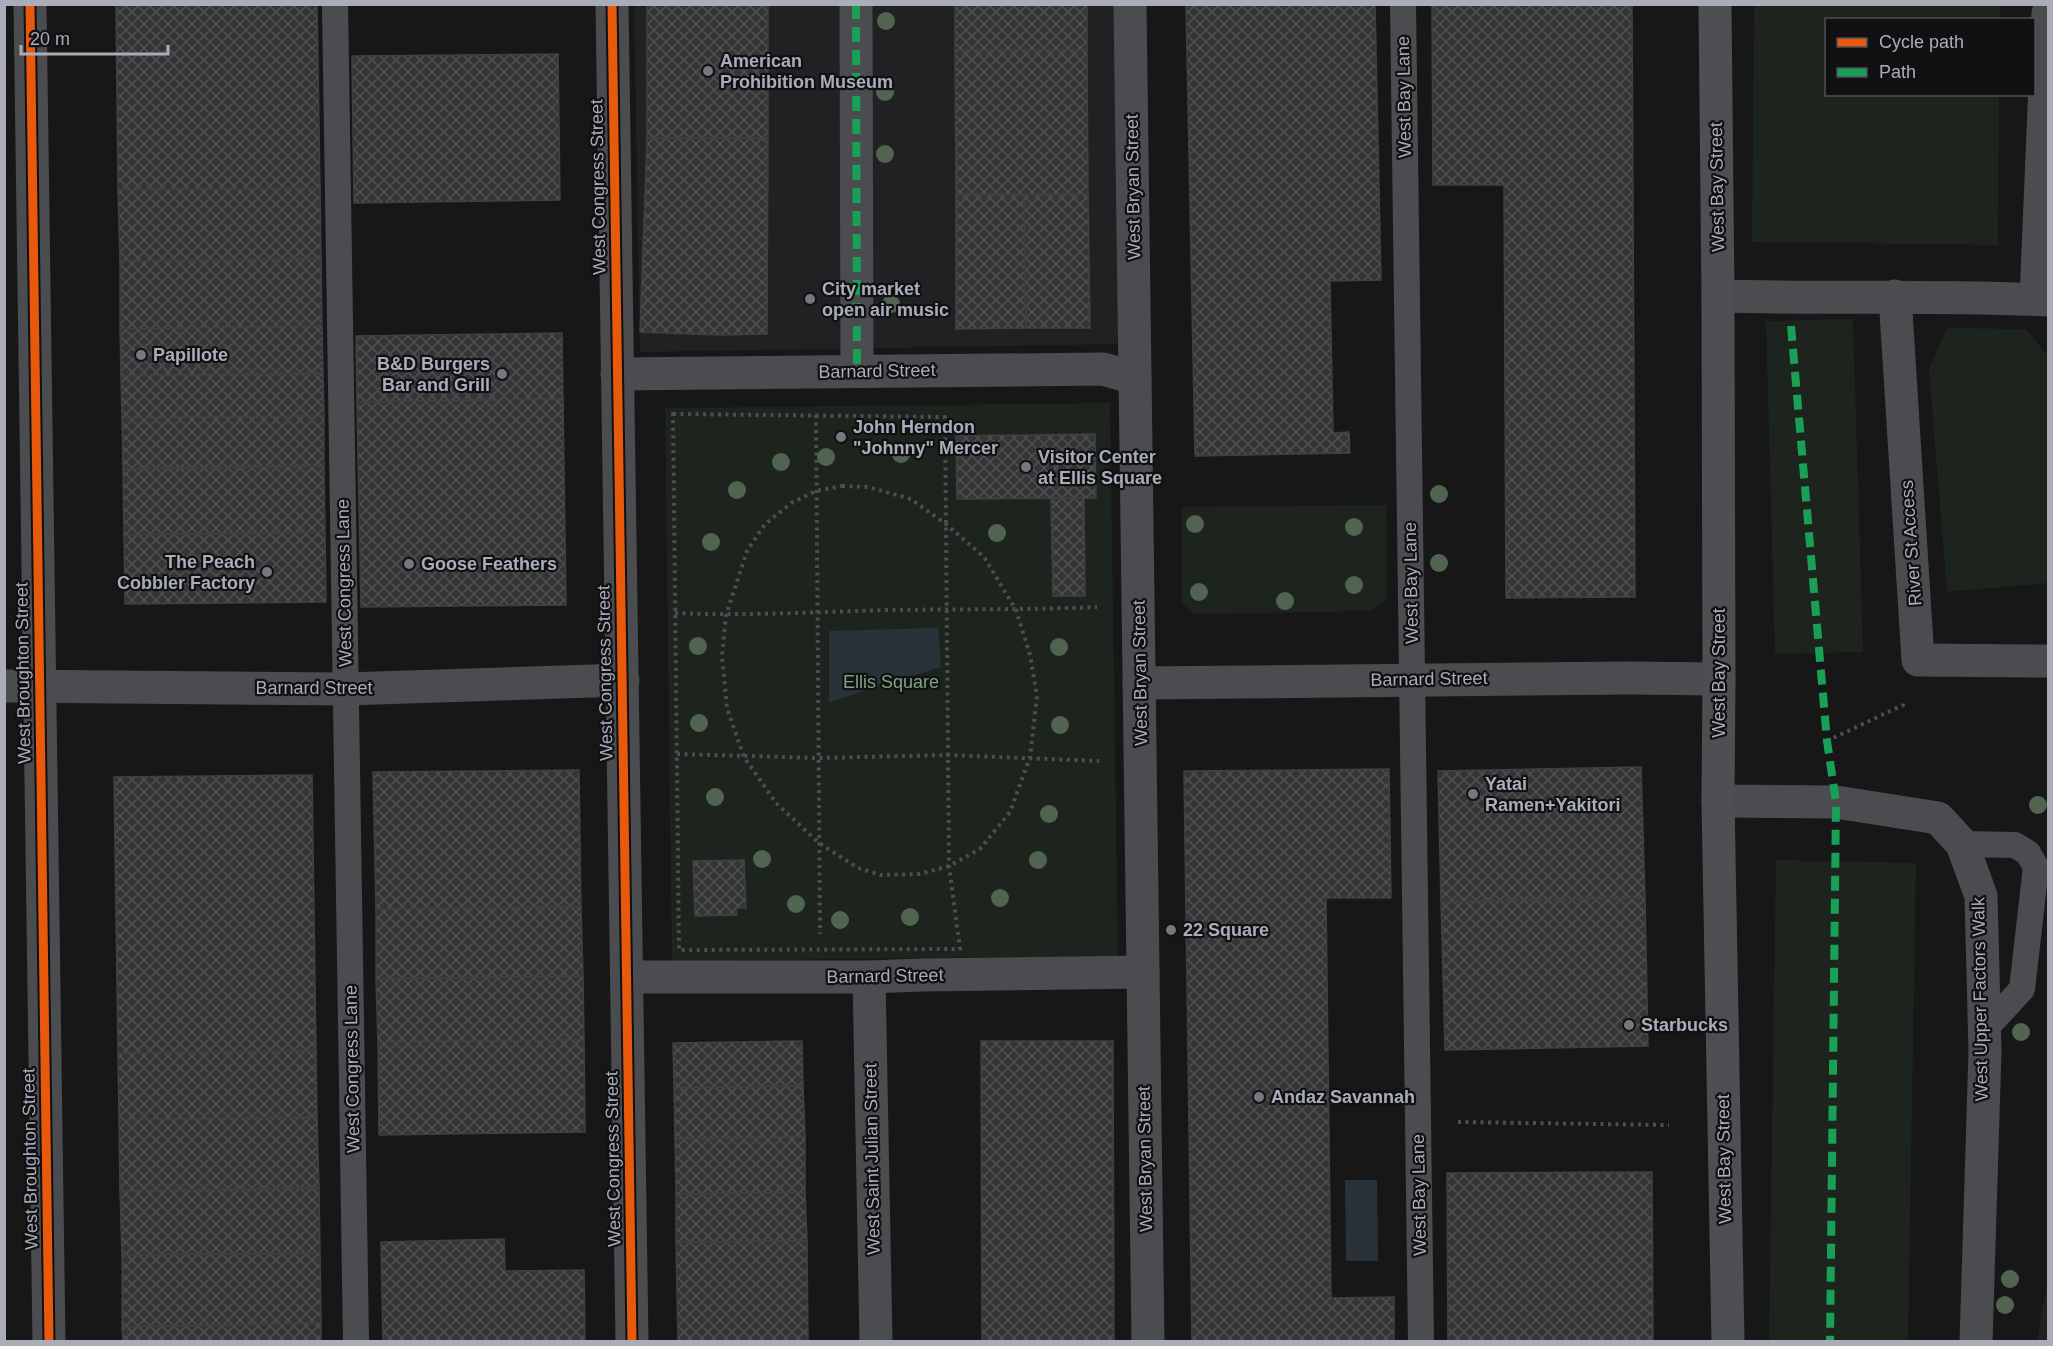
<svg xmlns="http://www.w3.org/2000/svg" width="2053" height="1346" viewBox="0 0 2053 1346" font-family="Arial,sans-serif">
<defs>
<pattern id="building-cross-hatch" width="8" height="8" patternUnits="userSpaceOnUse" patternTransform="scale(1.5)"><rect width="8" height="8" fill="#353536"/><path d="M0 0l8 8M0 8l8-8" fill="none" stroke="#4f5051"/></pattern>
</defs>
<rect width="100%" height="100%" fill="#171717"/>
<!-- built -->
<g fill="#212123">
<path d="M634,5H1114L1120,344L640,352Z"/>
<path d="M2048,1278V1341H2037Z"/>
</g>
<!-- green -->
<g fill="#1d241e">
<path d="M1754,5H2000V19L1826,20V94L1999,95L1998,245L1752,242Z"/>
<path d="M1853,319L1863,652L1775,654L1766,321Z"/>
<path d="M1947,328L2026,329L2048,356V583L1947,592L1929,369Z"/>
<path d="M1110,403L1118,956L672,961L665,408Z"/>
<path d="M1386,505L1387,598L1371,611L1195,614L1182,604V507Z"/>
<path d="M1776,860L1916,863L1908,1341H1769Z"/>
</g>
<!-- water -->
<g fill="#2a3239">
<path d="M938,628L941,667L829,702V631Z"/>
<path d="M1345,1180H1377L1378,1261H1346Z"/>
</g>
<!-- building -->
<g fill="url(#building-cross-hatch)" stroke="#3f4043" stroke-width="1.5">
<path d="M116,4H317L320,188L118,190Z"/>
<rect x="647" y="4" width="121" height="134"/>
<rect x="955" y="4" width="132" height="46"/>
<path d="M1186,4H1375L1381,280L1330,281L1333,433L1349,432L1350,453L1195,456Z"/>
<path d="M1432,4H1632L1635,597L1506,598L1504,185H1433Z"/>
<path d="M955,50H1087L1088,194H956Z"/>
<path d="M558,54L560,200L354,203L352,56Z"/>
<path d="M647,138H768L767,334L719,335L640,332Z"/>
<path d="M320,188L321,259L120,261L118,190Z"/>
<path d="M956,194L1024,195L1026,328L956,329Z"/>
<path d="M1088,194L1090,328H1026L1024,195Z"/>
<path d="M321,259L322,326L120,329V261Z"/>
<path d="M322,326L323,373L121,376L120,329Z"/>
<path d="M562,333L563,399L357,402L356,336Z"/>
<path d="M323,373L324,416L122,418L121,376Z"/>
<path d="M563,399L566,605L361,607L357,402Z"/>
<path d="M324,416V466L123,469L122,418Z"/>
<path d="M1095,434L1096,498L957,499L956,436Z"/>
<path d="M324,466L325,532L124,535L123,469Z"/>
<path d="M1051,498H1084L1085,596H1053Z"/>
<path d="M325,532L326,602L125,604L124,535Z"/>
<path d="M1641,767L1645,898L1441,902L1438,771Z"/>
<path d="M1389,769L1391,898H1326L1331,1298L1394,1297V1342H1192L1184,771Z"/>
<path d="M579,770L581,907L376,909L373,772Z"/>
<path d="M312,775L316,1051L118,1053L114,777Z"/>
<path d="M744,860L746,908H736L737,915L695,916L693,861Z"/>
<path d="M1645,898L1648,1046L1445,1050L1441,902Z"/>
<path d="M581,907L583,976L376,979V909Z"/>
<path d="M583,976L584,1040L378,1042L376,979Z"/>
<path d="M584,1040L585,1132L379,1135L378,1042Z"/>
<path d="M802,1041L803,1086L674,1088L673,1043Z"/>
<path d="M981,1041H1113L1114,1342H982Z"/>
<path d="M316,1051L317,1117L119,1120L118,1053Z"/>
<path d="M803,1086L805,1137L675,1139L674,1088Z"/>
<path d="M317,1117L319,1188L120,1191L119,1120Z"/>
<path d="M805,1137V1192L676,1194L675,1139Z"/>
<path d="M1652,1172L1653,1342H1448L1447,1173Z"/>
<path d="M319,1188L320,1253L122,1255L120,1191Z"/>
<path d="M805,1192L807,1241L676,1242V1194Z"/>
<path d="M504,1239L505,1271L584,1270L585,1342H383L381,1242Z"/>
<path d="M807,1241L808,1342H678L676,1242Z"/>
<path d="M320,1253L321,1323L122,1327V1255Z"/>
<path d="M321,1323V1342H123L122,1327Z"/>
</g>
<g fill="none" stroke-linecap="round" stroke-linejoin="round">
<!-- path -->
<g stroke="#4d4e52" stroke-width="4" stroke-dasharray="3 4.5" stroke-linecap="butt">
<path d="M673,414L945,417L949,866L960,949L679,950Z"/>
<path d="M816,415L820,934"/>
<path d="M842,486L868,487L911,499L947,525L984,557L1016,610L1030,655L1037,696L1030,757L1010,812L980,849L949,866L920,874L881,875L858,868L819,843L776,803L744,757L727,708L722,656L726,615L747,551L765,524L793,502L816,491Z"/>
<path d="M675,613C746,616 816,612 886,610C957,609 1027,610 1097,607"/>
<path d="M1827,741L1903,705L1905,700"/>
<path d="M677,754L819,758L948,755L1099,761"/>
<path d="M1458,1122L1669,1125"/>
</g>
<!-- service -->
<g stroke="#4b4c50" stroke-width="26">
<path d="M335,4L356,1342"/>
<path d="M1403,4L1421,1342"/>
<path d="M1962,844L2015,845L2028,853L2036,867L2022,989L1984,1030"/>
</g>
<!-- pedestrian -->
<path stroke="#4b4c50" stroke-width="33" d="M856,4L857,371"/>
<!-- minor -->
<g stroke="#4b4c50" stroke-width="33">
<path d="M612,4L632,1342"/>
<path d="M1130,4L1148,1342"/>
<path d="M1718,296C1828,299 1938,295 2048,300"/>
<path d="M1895,296L1918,660L2048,661"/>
<path d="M2036,299L2048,13"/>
<path d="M617,374L1103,369L1135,378"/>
<path d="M1139,683L1630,678L1719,679"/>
<path d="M4,686L345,689L623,680"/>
<path d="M1718,801L1836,802L1938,818L1962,844L1981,896L1985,1051L1976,1342"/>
<path d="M627,977H869L922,975L1143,972"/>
<path d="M869,977L876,1342"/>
</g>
<!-- tertiary -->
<path stroke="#4b4c50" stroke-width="33" d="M30,4L49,1342"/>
<!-- primary -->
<path stroke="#4d4f52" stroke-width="33" d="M1715,4L1718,296L1719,679L1718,801L1728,1342"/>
<!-- quiet -->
<g stroke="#1a9f57" stroke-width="8" stroke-dasharray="15 8" stroke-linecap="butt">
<path d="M856,4L857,371"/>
<path d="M1791,326L1827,741L1836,802L1830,1342"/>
</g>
<defs>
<g id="cycleway">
<path d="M30,4L49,1342"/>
<path d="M612,4L632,1342"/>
</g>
</defs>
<!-- cycleway casing -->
<use href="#cycleway" stroke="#111113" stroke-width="13"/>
<!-- cycleway -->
<use href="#cycleway" stroke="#e8590c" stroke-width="9"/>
</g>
<!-- trees -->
<g fill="#506451">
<circle cx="886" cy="21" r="9"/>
<circle cx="885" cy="92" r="9"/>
<circle cx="885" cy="154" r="9"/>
<circle cx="891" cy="304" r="9"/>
<circle cx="901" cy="454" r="9"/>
<circle cx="826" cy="457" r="9"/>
<circle cx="781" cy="462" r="9"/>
<circle cx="737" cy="490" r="9"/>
<circle cx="1439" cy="494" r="9"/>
<circle cx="1195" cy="524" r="9"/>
<circle cx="1354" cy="527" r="9"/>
<circle cx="997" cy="533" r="9"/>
<circle cx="711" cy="542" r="9"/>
<circle cx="1439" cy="563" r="9"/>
<circle cx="1354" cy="585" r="9"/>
<circle cx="1199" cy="592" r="9"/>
<circle cx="1285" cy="601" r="9"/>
<circle cx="698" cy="646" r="9"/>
<circle cx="1059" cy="647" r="9"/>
<circle cx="699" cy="723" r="9"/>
<circle cx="1060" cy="725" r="9"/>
<circle cx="715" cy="797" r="9"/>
<circle cx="2038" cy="805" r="9"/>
<circle cx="1049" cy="814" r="9"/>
<circle cx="762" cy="859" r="9"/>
<circle cx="1038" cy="860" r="9"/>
<circle cx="1000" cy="898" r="9"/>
<circle cx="796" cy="904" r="9"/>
<circle cx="910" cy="917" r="9"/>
<circle cx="840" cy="920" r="9"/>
<circle cx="2021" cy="1032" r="9"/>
<circle cx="2010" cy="1279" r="9"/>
<circle cx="2005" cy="1305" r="9"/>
</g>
<!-- markers -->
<g fill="#757880" stroke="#111113" stroke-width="2">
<circle cx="708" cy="71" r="6"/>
<circle cx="810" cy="299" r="6"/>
<circle cx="141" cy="355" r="6"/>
<circle cx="502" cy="374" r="6"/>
<circle cx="841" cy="437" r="6"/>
<circle cx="1026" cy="467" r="6"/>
<circle cx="409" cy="564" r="6"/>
<circle cx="267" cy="572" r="6"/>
<circle cx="1473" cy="794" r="6"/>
<circle cx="1171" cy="930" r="6"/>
<circle cx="1629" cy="1025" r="6"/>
<circle cx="1259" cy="1097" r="6"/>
</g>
<g text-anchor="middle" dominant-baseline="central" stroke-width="4.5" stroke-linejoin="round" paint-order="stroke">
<!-- poi labels -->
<g font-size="18" font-weight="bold" fill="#a8adb8" stroke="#111113" text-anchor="start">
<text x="720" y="61">American<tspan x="720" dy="21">Prohibition Museum</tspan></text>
<text x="822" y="289">City market<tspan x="822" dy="21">open air music</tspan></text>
<text x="153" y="355">Papillote</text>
<text x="490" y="364" text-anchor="end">B&amp;D Burgers<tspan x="490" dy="21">Bar and Grill</tspan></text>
<text x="853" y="427">John Herndon<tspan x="853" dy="21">"Johnny" Mercer</tspan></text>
<text x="1038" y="457">Visitor Center<tspan x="1038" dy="21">at Ellis Square</tspan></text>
<text x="255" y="562" text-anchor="end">The Peach<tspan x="255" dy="21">Cobbler Factory</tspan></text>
<text x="421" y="564">Goose Feathers</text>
<text x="1485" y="784">Yatai<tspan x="1485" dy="21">Ramen+Yakitori</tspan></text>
<text x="1183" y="930">22 Square</text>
<text x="1641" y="1025">Starbucks</text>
<text x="1271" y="1097">Andaz Savannah</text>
</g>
<!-- street labels -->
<g font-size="18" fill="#a8adb8" stroke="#111113">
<text transform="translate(1404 97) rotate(-91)">West Bay Lane</text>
<text transform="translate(598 187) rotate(-91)">West Congress Street</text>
<text transform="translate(1133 187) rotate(-91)">West Bryan Street</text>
<text transform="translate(1717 187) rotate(-91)">West Bay Street</text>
<text transform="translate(877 371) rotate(-1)">Barnard Street</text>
<text transform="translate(1911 543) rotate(-94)">River St Access</text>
<text transform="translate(344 583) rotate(-91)">West Congress Lane</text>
<text transform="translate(1411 583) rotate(-91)">West Bay Lane</text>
<text transform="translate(23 673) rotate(-91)">West Broughton Street</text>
<text transform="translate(605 673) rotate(-91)">West Congress Street</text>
<text transform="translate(1140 673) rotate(-91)">West Bryan Street</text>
<text transform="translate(1719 673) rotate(-90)">West Bay Street</text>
<text transform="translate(1429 679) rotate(-1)">Barnard Street</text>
<text x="314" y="688">Barnard Street</text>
<text transform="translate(885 976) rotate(-1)">Barnard Street</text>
<text transform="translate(1980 999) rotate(-91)">West Upper Factors Walk</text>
<text transform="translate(352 1069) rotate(-91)">West Congress Lane</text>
<text transform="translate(30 1159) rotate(-91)">West Broughton Street</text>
<text transform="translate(613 1159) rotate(-91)">West Congress Street</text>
<text transform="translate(872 1159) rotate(-91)">West Saint Julian Street</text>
<text transform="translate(1145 1159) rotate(-91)">West Bryan Street</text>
<text transform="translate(1724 1159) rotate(-91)">West Bay Street</text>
<text transform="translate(1419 1195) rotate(-91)">West Bay Lane</text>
</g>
<!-- park labels -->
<g font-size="18" fill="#7fa381" stroke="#111113">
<text x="891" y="682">Ellis Square</text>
</g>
</g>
<!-- border -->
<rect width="2053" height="1346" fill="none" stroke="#a8adb8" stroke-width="12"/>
<!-- legend -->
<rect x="1825" y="18" width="210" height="78" fill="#111113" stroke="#4d4f55" stroke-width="1.5"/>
<rect x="1837" y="38" width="30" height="9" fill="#e8590c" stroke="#4d4f55" stroke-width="1.5"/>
<text x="1879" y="48" font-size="18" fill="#a8adb8">Cycle path</text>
<rect x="1837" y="68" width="30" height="9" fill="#1a9f57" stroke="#4d4f55" stroke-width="1.5"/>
<text x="1879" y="78" font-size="18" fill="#a8adb8">Path</text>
<!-- scale -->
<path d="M21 45v9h147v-9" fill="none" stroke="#a8adb8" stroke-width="3"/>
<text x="30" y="45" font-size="18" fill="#a8adb8" stroke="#111113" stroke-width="4.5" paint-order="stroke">20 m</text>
</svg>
